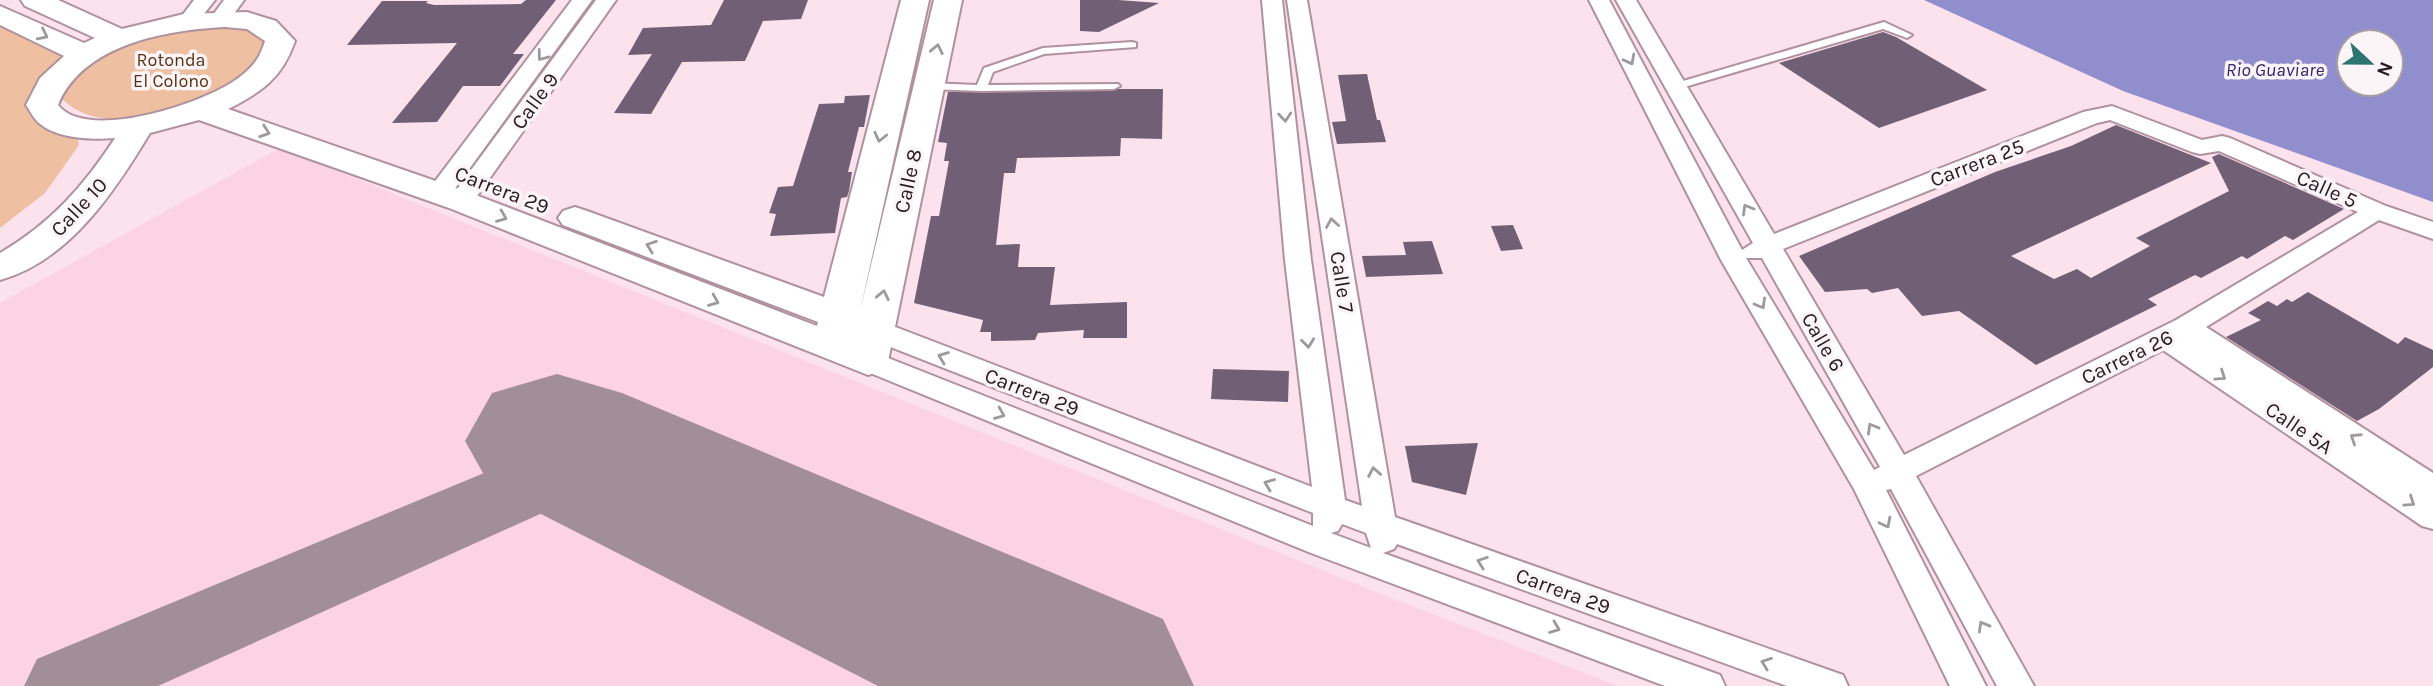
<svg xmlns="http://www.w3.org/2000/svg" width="2433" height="686" viewBox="0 0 2433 686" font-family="Karla,sans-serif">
<rect width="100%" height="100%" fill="#fce2ed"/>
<!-- built -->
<path fill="#fcd3e5" d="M280,148L1376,592L1618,686H0V303Z"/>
<!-- green -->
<g fill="#eec0a1">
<path d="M0,23L58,51L60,59L36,86L30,107L75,128L79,145L45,193L0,228Z"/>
<path d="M240,25L262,34L269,49C266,54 263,63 258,68C251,74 238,79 230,84C186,109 105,141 62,99C81,33 183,29 240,25Z"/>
</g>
<!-- water -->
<path fill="#918ecd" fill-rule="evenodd" d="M1924,0H2433V202L2123,91ZM2349,42H2391V84H2349Z"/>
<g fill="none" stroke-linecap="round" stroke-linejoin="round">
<!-- taxiway -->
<path fill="#a28e97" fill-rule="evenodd" d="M594,430L620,438L631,458L620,478L158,686H24L37,659L568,438Z"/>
<!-- runway -->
<path fill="#a28e97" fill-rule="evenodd" d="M557,374L622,393L1163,619L1194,686H878L492,489L465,441L492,393Z"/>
</g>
<!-- building -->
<g fill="#705f75">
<path d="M526,0H556L513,54H524L500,86H463L437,122L392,123L457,43L347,45L382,1H428L426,3L434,5L521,4Z"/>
<path d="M724,0H808L801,19L763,21L745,61L682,62L651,114L614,113L652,54L628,55L643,28L711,25Z"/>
<path d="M1080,0H1118L1159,3L1099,32L1080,31Z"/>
<path d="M1883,32L1896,37L1987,90L1879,128L1779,63Z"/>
<path d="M1367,74L1377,120H1380L1386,142L1337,144L1332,122L1346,121L1338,75Z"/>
<path d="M1119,89H1163L1162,139L1121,138L1120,156L1017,158L1015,173H1004L996,245L1020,244L1018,267H1055L1050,305L1127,302V338H1083L1084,330L1038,333L1035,340L991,341V332H980L983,320L914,303L931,216H939L949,161H944L947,143L938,142L948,92Z"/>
<path d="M870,95L864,127H859L848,172H852L849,191L847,197L841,198L835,233L770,236L776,214L769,213L778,187L793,186L819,104L844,103L845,96Z"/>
<path d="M2116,125L2211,163L2011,256L2054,279L2077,269L2091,278L2150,246L2136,238L2229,191L2212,157L2219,154L2344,209L2293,240L2285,236L2247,259L2242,256L2201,278L2195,275L2148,299L2157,305L2036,365L1959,311L1922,316L1898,288L1872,293L1867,289L1825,292L1799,256L1995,172L2071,146Z"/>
<path d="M1513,225L1523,249L1501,251L1491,226Z"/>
<path d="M1432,241L1443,274L1366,277L1362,256L1406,255L1403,242Z"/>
<path d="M2308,292L2398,344L2405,337L2433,350V367L2379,409L2357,421L2226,337L2261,320L2248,313L2268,301L2277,306L2287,299L2292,302Z"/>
<path d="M1213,369L1289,371L1288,402L1211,399Z"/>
<path d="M1478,443L1466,495L1412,482L1405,446Z"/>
</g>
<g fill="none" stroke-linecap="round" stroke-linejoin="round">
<defs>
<g id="lane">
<path d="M1884,22L1912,35L1907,38L1883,29L1681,88L1677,89L1671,86L1673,84Z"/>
<path d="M1132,42L1136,43V47L1044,54L993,72L988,85L1118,84L1120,86L1114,89L981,91L929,89L923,86L929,83L977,85L984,68L1043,48Z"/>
</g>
<g id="street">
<path d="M194,0H215L195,25H181L178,21Z"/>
<path d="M224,0H244L227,23H213L210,19Z"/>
<path d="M572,0H592L448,198H430L427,193L430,188Z"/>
<path d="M596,0H616L470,206H452L449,201L452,196Z"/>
<path d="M1262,0H1282L1311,260L1345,500L1362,506L1287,0H1307L1395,517L1843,675L1848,686H1787L1397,544L1394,549L1383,553L1720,675L1725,686H1665L1311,553L858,368L854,361L858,354L868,351L878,354L1313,526V513L865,337L861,330L865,323L875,321L885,323L1312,487L1285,260ZM1342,524L1366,533L1371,548L1331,533L1338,531Z"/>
<path d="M1589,0H1609L1742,250L1753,243L1616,0H1636L1774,234L2083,112L2112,106L2202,140L2222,136L2230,138L2386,206L2433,222V239L2379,220L2206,327L2433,473V529L2422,526L2163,350L1916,476L2034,686H1997L1891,489L1886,490L1986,686H1950L1854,489L1721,260ZM2110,120L2192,152L2200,154L2219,151L2358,212L2176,320L1904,455L1783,249L2097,123ZM1746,258H1762L1880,467L1874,470Z"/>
</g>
<path id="secondary" d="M21,0H58L122,29L184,14L247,12L276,21L295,41C282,78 262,92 228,109L473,194L817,326L818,322L563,225L558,218L563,211L575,207L587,211L824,297L901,0H929L860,311L934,0H962L888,361L882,371L868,375L449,208L199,120L150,133C115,191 69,261 0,280V253C50,224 84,186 115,138C93,140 57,139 39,123C34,119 30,111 26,105L40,78L64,56L0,25V6L84,43L95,38L25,6ZM225,27L247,29L265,41C260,57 254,66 241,76C210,102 87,143 58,105C83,44 166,30 225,27Z"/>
</defs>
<!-- lane casing -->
<use href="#lane" stroke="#b0929f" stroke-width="4"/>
<!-- street casing -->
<use href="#street" stroke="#b0929f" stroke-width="4"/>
<!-- secondary casing -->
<use href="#secondary" stroke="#b0929f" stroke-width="4"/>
<!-- lane -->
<use href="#lane" fill="#fff" fill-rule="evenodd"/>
<!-- street -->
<use href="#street" fill="#fff" fill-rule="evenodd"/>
<!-- secondary -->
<use href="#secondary" fill="#fff" fill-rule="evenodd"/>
</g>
<!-- one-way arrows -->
<defs><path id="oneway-chevron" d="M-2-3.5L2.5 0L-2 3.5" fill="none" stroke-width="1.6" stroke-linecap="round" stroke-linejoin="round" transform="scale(1.75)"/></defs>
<g stroke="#9e999c">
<use href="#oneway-chevron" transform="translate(43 35) rotate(26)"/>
<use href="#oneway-chevron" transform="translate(937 49) rotate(-78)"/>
<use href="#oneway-chevron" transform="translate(542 56) rotate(127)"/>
<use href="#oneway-chevron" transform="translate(1630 60) rotate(62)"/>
<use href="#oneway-chevron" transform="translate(1285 117) rotate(85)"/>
<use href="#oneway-chevron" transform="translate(265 132) rotate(19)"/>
<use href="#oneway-chevron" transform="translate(880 137) rotate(103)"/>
<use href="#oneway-chevron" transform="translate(1747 209) rotate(-120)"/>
<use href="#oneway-chevron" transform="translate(502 217) rotate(22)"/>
<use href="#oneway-chevron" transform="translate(1332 223) rotate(-99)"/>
<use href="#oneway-chevron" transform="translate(651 246) rotate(-160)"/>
<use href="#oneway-chevron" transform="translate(883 295) rotate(-78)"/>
<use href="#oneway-chevron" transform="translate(714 301) rotate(22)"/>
<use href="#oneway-chevron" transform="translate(1761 304) rotate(60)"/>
<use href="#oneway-chevron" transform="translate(1308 343) rotate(83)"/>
<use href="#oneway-chevron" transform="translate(943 357) rotate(-159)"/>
<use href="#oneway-chevron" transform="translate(2221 376) rotate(34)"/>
<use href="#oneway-chevron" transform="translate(1000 414) rotate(22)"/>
<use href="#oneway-chevron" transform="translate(1872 428) rotate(-120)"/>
<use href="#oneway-chevron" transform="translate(2355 438) rotate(-147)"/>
<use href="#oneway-chevron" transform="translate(1374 472) rotate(-100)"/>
<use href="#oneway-chevron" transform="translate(1269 484) rotate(-159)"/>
<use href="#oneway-chevron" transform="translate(2410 502) rotate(34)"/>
<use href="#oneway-chevron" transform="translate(1886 523) rotate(63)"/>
<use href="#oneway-chevron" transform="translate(1482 562) rotate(-160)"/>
<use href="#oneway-chevron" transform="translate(1983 626) rotate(-119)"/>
<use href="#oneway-chevron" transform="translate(1555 628) rotate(21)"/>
<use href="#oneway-chevron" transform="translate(1766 663) rotate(-160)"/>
</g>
<g text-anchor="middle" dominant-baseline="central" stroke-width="7" stroke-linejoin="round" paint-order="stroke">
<!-- far-park labels -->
<g font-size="18" fill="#593010" stroke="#fcf5f8">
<text x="171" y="60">Rotonda<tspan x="171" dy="21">El Colono</tspan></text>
</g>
<!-- far-water labels -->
<g font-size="19" font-style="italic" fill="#31236d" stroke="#fcf5f8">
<text x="2275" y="70">Rio Guaviare</text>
</g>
<!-- street labels -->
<g font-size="21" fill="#281c22" stroke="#fcf5f8">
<text transform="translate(535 101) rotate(-54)">Calle 9</text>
<text transform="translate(1977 163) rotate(-21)">Carrera 25</text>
<text transform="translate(908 181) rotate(-78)">Calle 8</text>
<text transform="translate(2327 189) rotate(24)">Calle 5</text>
<text transform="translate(502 190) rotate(21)">Carrera 29</text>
<text transform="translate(79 207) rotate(-47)">Calle 10</text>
<text transform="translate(1342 282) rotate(81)">Calle 7</text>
<text transform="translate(1823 342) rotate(60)">Calle 6</text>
<text transform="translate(2127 357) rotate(-26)">Carrera 26</text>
<text transform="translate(1032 392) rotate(21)">Carrera 29</text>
<text transform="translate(2299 428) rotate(34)">Calle 5A</text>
<text transform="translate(1563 591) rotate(20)">Carrera 29</text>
</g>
</g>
<!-- north arrow -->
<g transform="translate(2370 63) rotate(112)"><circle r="33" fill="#fcf5f8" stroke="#a79ea2" stroke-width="2"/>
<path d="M0-5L12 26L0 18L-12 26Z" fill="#2c7570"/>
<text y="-10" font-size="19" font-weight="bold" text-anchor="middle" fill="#281c22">N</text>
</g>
</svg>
